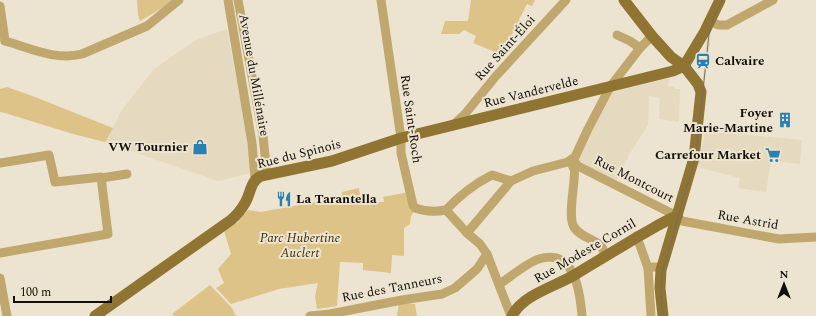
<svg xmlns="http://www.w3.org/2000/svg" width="816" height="316" viewBox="0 0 816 316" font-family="Spectral,serif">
<rect width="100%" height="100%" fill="#ece4d0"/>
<!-- built -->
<g fill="#e5d9bf">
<path d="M227,29L254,172L218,181L105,142L122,110L154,69L196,40Z"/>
<path d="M711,33L704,93L702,84L707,37Z"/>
<path d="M669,78L668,86H674L675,89H680L679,122L659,119L660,98L649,96L648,125L630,153L617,180L577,160L610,93Z"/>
<path d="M705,132L747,135L802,140L800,164L771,161L766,192L738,188L740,178L698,167Z"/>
</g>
<!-- green -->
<g fill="#ddc388">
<path d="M137,0H176L140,21L138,15Z"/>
<path d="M471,0H535L532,6L527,4L519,20L520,21L509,39L511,41L500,54L473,43L476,36L464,30L459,34H441L445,21H468Z"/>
<path d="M7,87L35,97L113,128L105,142L73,134L5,113L0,112V89Z"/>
<path d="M359,188L361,202H384L383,197L409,192L415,208L411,217L410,224L404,228V256L392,255L391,273L363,270V263L340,262L337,306L317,309L315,296L318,283L279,289L231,304L216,288L224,283L218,269L231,254L224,231L238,222L248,210L261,212L342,197V192Z"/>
<path d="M210,285L232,308L236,316H174L172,314Z"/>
<path d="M399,303L415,304L417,316H397Z"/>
</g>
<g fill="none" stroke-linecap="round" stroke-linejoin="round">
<!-- minor -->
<g stroke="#c0a76e" stroke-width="9">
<path d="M228,0L252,143L255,178"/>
<path d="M238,0L263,136L267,174"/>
<path d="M381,0L401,138V153L413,205L415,208C426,212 435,212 446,210"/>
<path d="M0,6L5,41"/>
<path d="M710,21L718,25H727L773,0"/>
<path d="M617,35L630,41L640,48"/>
<path d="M5,41C30,48 56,61 82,54L147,26L179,0"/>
<path d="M453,125L465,114L496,76L566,0"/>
<path d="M572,159L578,166L667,211L677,216L682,221L779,239L816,237"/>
<path d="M569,161C571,163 573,166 574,169C575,172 574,177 574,181C573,193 569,215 573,225C579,240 606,239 604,256"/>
<path d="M0,163L49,155L55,182L101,177L108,234L0,253"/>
<path d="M101,178L127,174"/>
<path d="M511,181L533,171L568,162L575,157L588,129L610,87L640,48L652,36"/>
<path d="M446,210L467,233L480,244L487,254L511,316"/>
<path d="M446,210C459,196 476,183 492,175L511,181"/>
<path d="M467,233L511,181"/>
<path d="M637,237L648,268"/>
<path d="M0,278L7,316"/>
<path d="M500,284C510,277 528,262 539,259C575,248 580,292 582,316"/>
<path d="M310,316L330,314L402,300L442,294L455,288L477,269L487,254"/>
<path d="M651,316L648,268L653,267H662"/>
</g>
<!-- major -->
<g stroke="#907532" stroke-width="11">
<path d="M624,0L652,36L671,57L684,66L698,84L701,92L694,158L661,270L660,288L663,316"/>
<path d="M95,316L231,220C237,215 241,210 245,203C251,193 250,181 261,176L332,161L401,138L673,71L684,66L705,31L720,0"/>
<path d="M512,316C523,294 557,286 576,274C597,261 618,249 639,236C652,229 664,221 677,216"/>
</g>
<!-- tram -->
<path stroke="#736e61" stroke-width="1" d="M663,316L661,294L662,273L696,155L709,34L713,19L722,0"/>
</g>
<!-- icons -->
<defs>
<symbol id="station-bare" viewBox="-9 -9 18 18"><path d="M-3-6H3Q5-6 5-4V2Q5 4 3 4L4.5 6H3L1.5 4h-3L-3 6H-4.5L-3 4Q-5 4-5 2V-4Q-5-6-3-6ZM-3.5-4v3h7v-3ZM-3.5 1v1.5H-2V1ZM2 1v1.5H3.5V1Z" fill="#2a81b0" stroke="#ece4d0" stroke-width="2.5" paint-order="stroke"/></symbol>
<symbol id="building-bare" viewBox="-9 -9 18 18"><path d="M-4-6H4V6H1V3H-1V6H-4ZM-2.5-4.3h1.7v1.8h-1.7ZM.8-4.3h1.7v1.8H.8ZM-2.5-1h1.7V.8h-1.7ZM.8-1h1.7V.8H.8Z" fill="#2a81b0" stroke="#ece4d0" stroke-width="2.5" paint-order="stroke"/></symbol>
<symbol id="shop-bare" viewBox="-9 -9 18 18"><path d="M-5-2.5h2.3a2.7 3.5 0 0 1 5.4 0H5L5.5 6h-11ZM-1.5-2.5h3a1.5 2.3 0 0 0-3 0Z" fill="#2a81b0" stroke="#ece4d0" stroke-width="2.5" paint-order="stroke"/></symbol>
<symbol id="supermarket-bare" viewBox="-9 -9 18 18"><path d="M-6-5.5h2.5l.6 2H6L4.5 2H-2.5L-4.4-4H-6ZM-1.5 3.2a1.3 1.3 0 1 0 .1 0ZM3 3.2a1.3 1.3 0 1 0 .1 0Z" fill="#2a81b0" stroke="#ece4d0" stroke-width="2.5" paint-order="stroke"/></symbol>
<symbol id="restaurant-bare" viewBox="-9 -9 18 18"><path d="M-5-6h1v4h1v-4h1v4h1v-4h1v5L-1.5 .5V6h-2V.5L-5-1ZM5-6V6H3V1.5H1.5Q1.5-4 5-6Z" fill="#2a81b0" stroke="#ece4d0" stroke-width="2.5" paint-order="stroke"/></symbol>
</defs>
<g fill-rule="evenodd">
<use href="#station-bare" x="692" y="50" width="22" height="22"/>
<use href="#building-bare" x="774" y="109" width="22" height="22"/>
<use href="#shop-bare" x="189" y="136" width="22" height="22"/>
<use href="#supermarket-bare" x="762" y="144" width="22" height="22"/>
<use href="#restaurant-bare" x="273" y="188" width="22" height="22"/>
</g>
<g text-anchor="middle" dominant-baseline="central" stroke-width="4" stroke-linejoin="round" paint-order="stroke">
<!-- street labels -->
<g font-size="13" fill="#120f08" stroke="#ece4d0">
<text transform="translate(505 48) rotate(-48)">Rue Saint-Éloi</text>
<text transform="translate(254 75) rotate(80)">Avenue du Millénaire</text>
<text transform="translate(531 92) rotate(-14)">Rue Vandervelde</text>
<text transform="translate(411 119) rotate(82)">Rue Saint-Roch</text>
<text transform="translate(299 154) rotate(-14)">Rue du Spinois</text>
<text transform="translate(634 179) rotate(27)">Rue Montcourt</text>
<text transform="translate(748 220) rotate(10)">Rue Astrid</text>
<text transform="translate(585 251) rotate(-30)">Rue Modeste Cornil</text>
<text transform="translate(392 288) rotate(-11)">Rue des Tanneurs</text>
</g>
<!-- poi labels -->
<g font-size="13" font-weight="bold" fill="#120f08" stroke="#ece4d0" text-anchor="end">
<text x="715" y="61" text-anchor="start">Calvaire</text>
<text x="773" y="113">Foyer<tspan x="773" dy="15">Marie-Martine</tspan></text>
<text x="188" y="147">VW Tournier</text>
<text x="761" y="155">Carrefour Market</text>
<text x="296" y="199" text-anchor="start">La Tarantella</text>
</g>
<!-- park labels -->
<g font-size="13" font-style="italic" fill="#403006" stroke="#ece4d0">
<text x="300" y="238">Parc Hubertine<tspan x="300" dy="15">Auclert</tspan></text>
</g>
</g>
<!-- north arrow -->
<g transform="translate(784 284)" stroke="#ece4d0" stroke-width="3" paint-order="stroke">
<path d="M0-3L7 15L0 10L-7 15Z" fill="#120f08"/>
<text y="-6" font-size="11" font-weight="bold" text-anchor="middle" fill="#120f08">N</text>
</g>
<!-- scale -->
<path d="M14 296v6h97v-6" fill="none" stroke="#120f08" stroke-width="2"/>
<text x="20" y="296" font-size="12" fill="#120f08" stroke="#ece4d0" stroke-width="3" paint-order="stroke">100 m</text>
</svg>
